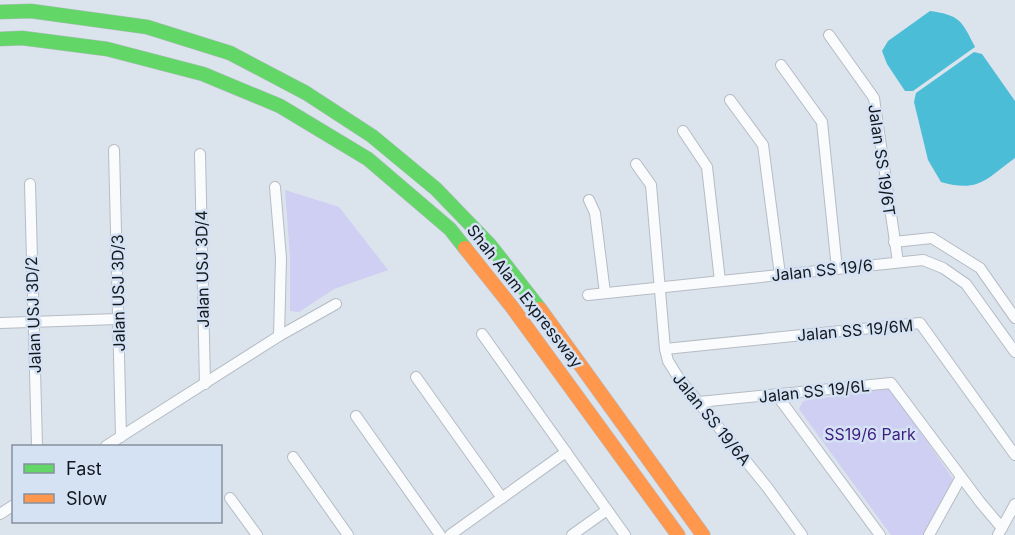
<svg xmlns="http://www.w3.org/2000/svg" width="1015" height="535" viewBox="0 0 1015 535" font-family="Inter,sans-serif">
<rect width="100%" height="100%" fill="#dbe3ed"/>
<!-- green -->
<g fill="#cfcef3">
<path d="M285,190L339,207L388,270L334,289L299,312L290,311V256Z"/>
<path d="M890,388L953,479L923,535H891L799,409L803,401Z"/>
</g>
<!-- water -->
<g fill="#4cbdd7">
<path d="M930,11C960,15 962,21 975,47L913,91H905L887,64L882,51L888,41Z"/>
<path d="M974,52L982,54L1015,101V158C986,179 979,193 941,182L928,160L914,102L916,93Z"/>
</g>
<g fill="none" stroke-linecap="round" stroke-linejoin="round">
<defs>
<g id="street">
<path d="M829,35L874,98L898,262"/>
<path d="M781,65L822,122L837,269"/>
<path d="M730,100L763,145L780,275"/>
<path d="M683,131L707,167L720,281"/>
<path d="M114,150L121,437"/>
<path d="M200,154L205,384"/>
<path d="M636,164L651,185L665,349L668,361L678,377L767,487L802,535"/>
<path d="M30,184L37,446"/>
<path d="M275,187L281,258L279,336"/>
<path d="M589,200L595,213L605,293"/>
<path d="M894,242L932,238L980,268L1015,318"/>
<path d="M588,295L923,260L943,268L966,284L1015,352"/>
<path d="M0,323L118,319"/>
<path d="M482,334L625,535"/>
<path d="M665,349L920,323L1015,455"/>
<path d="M416,377L502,498"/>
<path d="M776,394L880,535"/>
<path d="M699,402L891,383L980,502L1002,528"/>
<path d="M356,416L440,535"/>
<path d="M106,446L279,336L336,304"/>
<path d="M293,457L348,535"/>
<path d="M230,498L257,535"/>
<path d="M0,514L14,505"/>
<path d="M450,535L566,452"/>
<path d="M572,535L607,510"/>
<path d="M929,535L961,477"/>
<path d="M998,535L1015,504"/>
</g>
<g id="fast">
<path d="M0,12L31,11L147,27L230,53L306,93L372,136L436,189L490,245L540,309"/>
<path d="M0,39L22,38L107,49L203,74L280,106L368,159L450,229L465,248"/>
</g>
<g id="slow">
<path d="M465,248L512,307L678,535"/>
<path d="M540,309L703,535"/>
</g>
</defs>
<!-- street casing -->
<use href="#street" stroke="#b6bcc4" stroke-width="12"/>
<!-- fast casing -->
<use href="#fast" stroke="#b6bcc4" stroke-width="15"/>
<!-- slow casing -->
<use href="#slow" stroke="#b6bcc4" stroke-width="15"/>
<!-- street -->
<use href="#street" stroke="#fafbfc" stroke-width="10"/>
<!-- fast -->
<use href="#fast" stroke="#63d668" stroke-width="14"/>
<!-- slow -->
<use href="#slow" stroke="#ff974d" stroke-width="14"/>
</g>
<g text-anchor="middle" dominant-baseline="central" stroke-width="5" stroke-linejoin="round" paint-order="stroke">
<!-- street labels -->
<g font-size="16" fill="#13181e" stroke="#d4e2f4">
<text transform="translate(882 160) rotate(82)">Jalan SS 19/6T</text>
<text transform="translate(202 269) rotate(-91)">Jalan USJ 3D/4</text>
<text transform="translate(822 270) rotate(-6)">Jalan SS 19/6</text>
<text transform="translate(118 293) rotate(-91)">Jalan USJ 3D/3</text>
<text transform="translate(525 296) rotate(52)">Shah Alam Expressway</text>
<text transform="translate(33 315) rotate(-92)">Jalan USJ 3D/2</text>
<text transform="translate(855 330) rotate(-5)">Jalan SS 19/6M</text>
<text transform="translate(814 391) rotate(-6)">Jalan SS 19/6L</text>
<text transform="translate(712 419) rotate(51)">Jalan SS 19/6A</text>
</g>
<!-- park labels -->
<g font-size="16" fill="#3e1d7f" stroke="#d4e2f4">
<text x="870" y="434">SS19/6 Park</text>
</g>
</g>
<!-- legend -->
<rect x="12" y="445" width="210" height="78" fill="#d4e2f4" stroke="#87919e" stroke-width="1.5"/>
<rect x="24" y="464" width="30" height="9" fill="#63d668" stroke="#87919e" stroke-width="1.5"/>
<text x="66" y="475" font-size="18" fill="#13181e">Fast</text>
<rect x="24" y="494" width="30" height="9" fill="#ff974d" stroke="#87919e" stroke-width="1.5"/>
<text x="66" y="505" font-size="18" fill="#13181e">Slow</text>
</svg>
